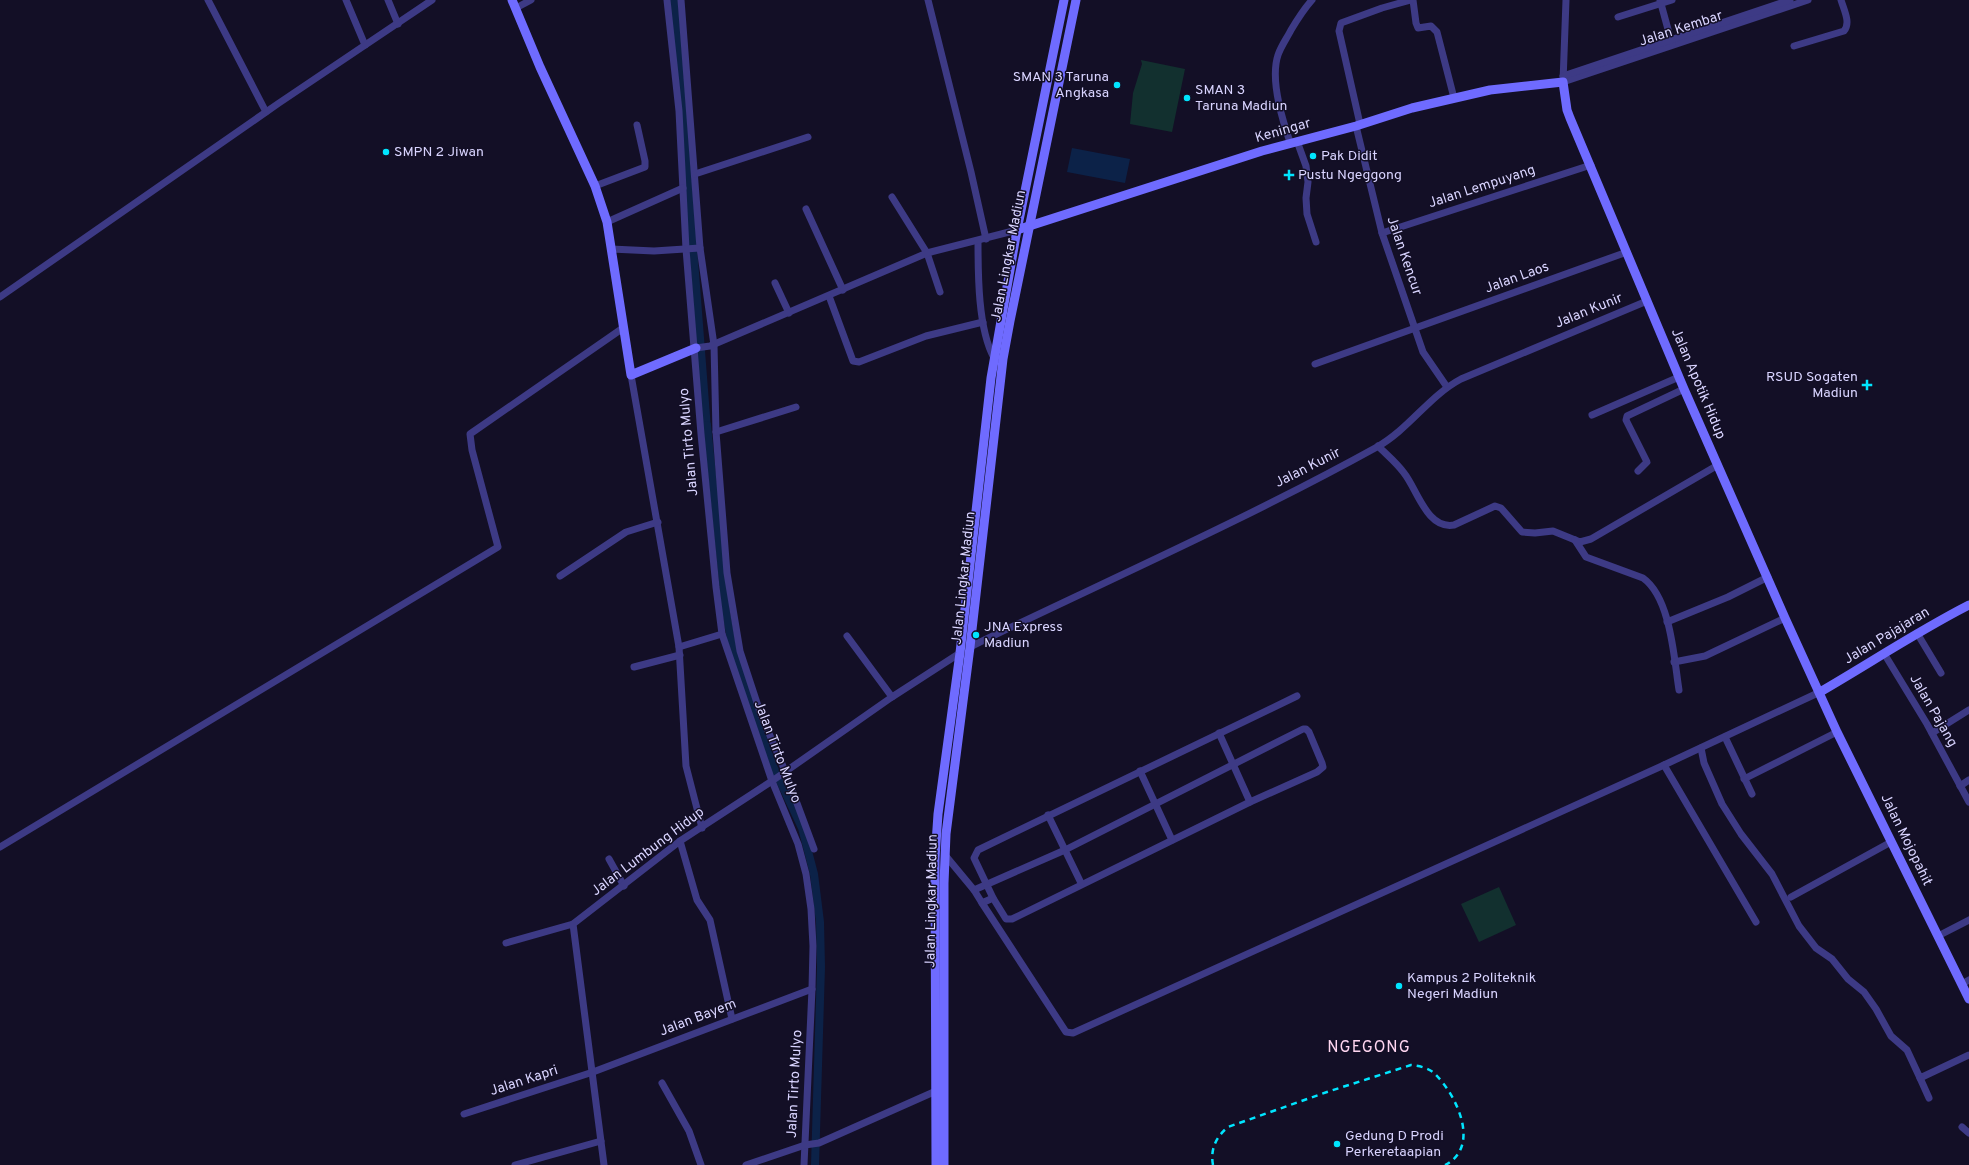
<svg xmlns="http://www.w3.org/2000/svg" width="1969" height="1165" viewBox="0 0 1969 1165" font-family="Overpass,sans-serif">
<rect width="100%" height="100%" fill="#130f26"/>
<!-- green -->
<g fill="#12302f">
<path d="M1141,60L1185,69L1172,132L1130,124L1133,93L1142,64Z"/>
<path d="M1499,887L1516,925L1479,942L1461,904Z"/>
</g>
<!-- water -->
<path fill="#0c2248" d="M1072,148L1130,159L1125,183L1067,172Z"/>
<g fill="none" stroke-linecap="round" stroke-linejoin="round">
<!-- canal -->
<g stroke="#0c2248" stroke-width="8">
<path d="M674,0L707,429"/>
<path d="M707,425L726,612L732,645L748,698L773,766L802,828L814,874L820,922L821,967L815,1165"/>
</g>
<!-- street -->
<g stroke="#3d3a85" stroke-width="7">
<path d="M208,0L266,112"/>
<path d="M346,0L365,45"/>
<path d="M388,0L398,24"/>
<path d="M667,0L679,111L686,249L701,434L716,587L722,634L772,781L798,844L806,874L811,909L813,946L812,989L804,1165"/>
<path d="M681,0L700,248L714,345L716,432L727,573L740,651L760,712L785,771L814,849"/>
<path d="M928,0L971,172L986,239"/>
<path d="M1413,0L1416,23L1418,28L1431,26L1437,32L1454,98"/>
<path d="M1566,0L1563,82L1808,0"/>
<path d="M1660,0L1672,44"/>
<path d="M516,8L531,0"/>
<path d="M1618,17L1672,0"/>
<path d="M1794,46L1844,31C1851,23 1844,10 1841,0"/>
<path d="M1563,76L1790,0"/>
<path d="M1360,124L1339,31L1341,23L1382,8L1411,0"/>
<path d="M1356,126L1382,233L1423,352L1447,387"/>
<path d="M1297,141L1306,166L1308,182L1306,198L1307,214L1316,242"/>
<path d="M1290,142C1282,119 1270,79 1278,55C1281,46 1287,38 1291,30C1297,20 1304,9 1312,0"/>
<path d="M695,174L808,137"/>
<path d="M595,186L645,167V161L637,125"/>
<path d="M892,197L927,253L940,292"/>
<path d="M806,209L843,290"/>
<path d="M607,222L683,188"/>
<path d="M1382,233L1591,165"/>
<path d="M978,241C978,274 978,329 994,358L997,359"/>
<path d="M611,249L654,251L700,248"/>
<path d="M775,283L789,313"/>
<path d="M829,296L853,361L859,362L926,336L983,322"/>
<path d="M0,297L279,103L432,0"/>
<path d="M696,348L710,346L927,253L1017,230"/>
<path d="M1315,364L1627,252"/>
<path d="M631,375L679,647L686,766L702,828"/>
<path d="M1592,415L1679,377"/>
<path d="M716,432L796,407"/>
<path d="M1378,446C1387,455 1397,463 1404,473C1417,489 1427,530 1454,525L1495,506L1501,508L1522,532L1535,533L1553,531L1580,542L1591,539L1718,465"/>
<path d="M1638,471L1647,462L1626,420L1627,416L1684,389"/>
<path d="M1575,540L1586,557L1643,578C1671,598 1674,659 1679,690"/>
<path d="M560,576L626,532L658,522"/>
<path d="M1667,622L1728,597L1768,577"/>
<path d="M1917,633L1941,673"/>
<path d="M847,636L892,697"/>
<path d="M679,647L722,634"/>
<path d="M970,647C1106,581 1245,520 1377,447C1409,429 1429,396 1461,379L1647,301"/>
<path d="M1885,655L1927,724L1969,802"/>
<path d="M1674,662L1705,656L1785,618"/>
<path d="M634,667L680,655"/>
<path d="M1303,729H1306L1309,732L1322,763L1323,767L1317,772L1250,802L1012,919H1006L993,898L982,903L974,890L1065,850Z"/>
<path d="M1219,733L1250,802"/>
<path d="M1932,733L1969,710"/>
<path d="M1725,737L1752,794"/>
<path d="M1701,748L1704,763L1722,804L1741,834L1772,874L1799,926L1816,948L1832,959L1848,979L1864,992L1876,1009L1891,1036L1907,1050L1920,1078L1969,1055"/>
<path d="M1664,765L1756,922"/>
<path d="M1140,771L1172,840"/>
<path d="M1744,779L1837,732"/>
<path d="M1960,786L1969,780"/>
<path d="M1048,815L1081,883"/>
<path d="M680,841L697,900L710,920L732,1019"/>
<path d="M0,847L498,547L472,450L470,434L623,328"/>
<path d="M945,855L974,890"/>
<path d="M609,859L624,886"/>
<path d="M1791,897L1891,842"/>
<path d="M993,898L974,858L978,850L1297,696"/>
<path d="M982,903L1066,1032L1073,1033L1664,765L1820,692"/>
<path d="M1938,936L1969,920"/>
<path d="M506,943L573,924"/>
<path d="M1962,984L1969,980"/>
<path d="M1920,1078L1929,1098"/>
<path d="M662,1083L689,1131L701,1165"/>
<path d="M464,1114L593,1072L812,989"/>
<path d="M1962,1127L1969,1133"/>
<path d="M515,1165L601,1141"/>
<path d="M604,1165L573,924L680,841L772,781L892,697L960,653"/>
<path d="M746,1165L805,1145L819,1143L936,1091"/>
</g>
<!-- secondary -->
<g stroke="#6f6bff" stroke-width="9">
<path d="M512,0L540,67L595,186L607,222L631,375L696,348"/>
<path d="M1017,230L1262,151L1356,126L1412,108L1490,90L1563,82L1567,110L1570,118L1684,389L1785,618L1837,732L1969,999"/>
<path d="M1820,692C1870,663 1918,631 1969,605"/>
<path d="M936,1165L935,858L938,814L960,653L991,378L1017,230L1064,0"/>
<path d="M944,1165V883L946,834L970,647L1003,359L1010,321L1076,0"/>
</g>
<!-- rail -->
<path stroke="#00e5ff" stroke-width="2.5" stroke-dasharray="6 5" stroke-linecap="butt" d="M1213,1165C1210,1149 1216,1137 1228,1127L1327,1092L1411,1065C1420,1066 1430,1068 1436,1075C1457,1096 1481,1147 1445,1165"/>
</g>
<!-- markers -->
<g fill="#00e5ff" stroke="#130f26" stroke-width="1.5">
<circle cx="1117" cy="85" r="4"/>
<circle cx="1187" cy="98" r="4"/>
<circle cx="386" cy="152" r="4"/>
<circle cx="1313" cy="156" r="4"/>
<path d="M1287 169h4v4h4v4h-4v4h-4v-4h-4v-4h4z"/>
<path d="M1865 379h4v4h4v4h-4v4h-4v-4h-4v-4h4z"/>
<circle cx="976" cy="635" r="4"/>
<circle cx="1399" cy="986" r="4"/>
<circle cx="1337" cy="1144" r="4"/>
</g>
<g text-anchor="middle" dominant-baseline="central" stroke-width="3" stroke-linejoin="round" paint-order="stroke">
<!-- street labels -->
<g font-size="14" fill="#d9d4ff" stroke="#130f26">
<text transform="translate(1681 29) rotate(-18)">Jalan Kembar</text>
<text transform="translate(1283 131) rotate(-16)">Keningar</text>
<text transform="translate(1482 187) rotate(-18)">Jalan Lempuyang</text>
<text transform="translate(1009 256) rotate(-79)">Jalan Lingkar Madiun</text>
<text transform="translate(1404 256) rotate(71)">Jalan Kencur</text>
<text transform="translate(1517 278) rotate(-20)">Jalan Laos</text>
<text transform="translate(1589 311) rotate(-22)">Jalan Kunir</text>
<text transform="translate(1698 384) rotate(67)">Jalan Apotik Hidup</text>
<text transform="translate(689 442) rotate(-95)">Jalan Tirto Mulyo</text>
<text transform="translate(1308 468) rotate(-27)">Jalan Kunir</text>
<text transform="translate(964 578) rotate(-84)">Jalan Lingkar Madiun</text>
<text transform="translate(1887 636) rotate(-31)">Jalan Pajajaran</text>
<text transform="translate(1933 711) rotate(60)">Jalan Pajang</text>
<text transform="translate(777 752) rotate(69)">Jalan Tirto Mulyo</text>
<text transform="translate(1906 840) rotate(64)">Jalan Mojopahit</text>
<text transform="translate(648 852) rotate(-37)">Jalan Lumbung Hidup</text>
<text transform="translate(932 901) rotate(-89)">Jalan Lingkar Madiun</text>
<text transform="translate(698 1018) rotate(-21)">Jalan Bayem</text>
<text transform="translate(524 1081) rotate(-18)">Jalan Kapri</text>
<text transform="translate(795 1084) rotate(-87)">Jalan Tirto Mulyo</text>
</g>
<!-- poi labels -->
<g font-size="14" fill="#d9d4ff" stroke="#130f26" text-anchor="start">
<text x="1109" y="77" text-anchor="end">SMAN 3 Taruna<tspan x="1109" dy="16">Angkasa</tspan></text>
<text x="1195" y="90">SMAN 3<tspan x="1195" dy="16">Taruna Madiun</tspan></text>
<text x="394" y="152">SMPN 2 Jiwan</text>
<text x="1321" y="156">Pak Didit</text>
<text x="1298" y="175">Pustu Ngeggong</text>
<text x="1858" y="377" text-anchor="end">RSUD Sogaten<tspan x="1858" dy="16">Madiun</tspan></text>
<text x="984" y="627">JNA Express<tspan x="984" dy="16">Madiun</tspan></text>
<text x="1407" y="978">Kampus 2 Politeknik<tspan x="1407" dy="16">Negeri Madiun</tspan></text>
<text x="1345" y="1136">Gedung D Prodi<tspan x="1345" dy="16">Perkeretaapian</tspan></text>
</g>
<!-- quarter labels -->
<g font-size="16" letter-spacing="1" fill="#ffd6f0" stroke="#130f26">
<text x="1369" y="1048">NGEGONG</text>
</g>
</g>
</svg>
